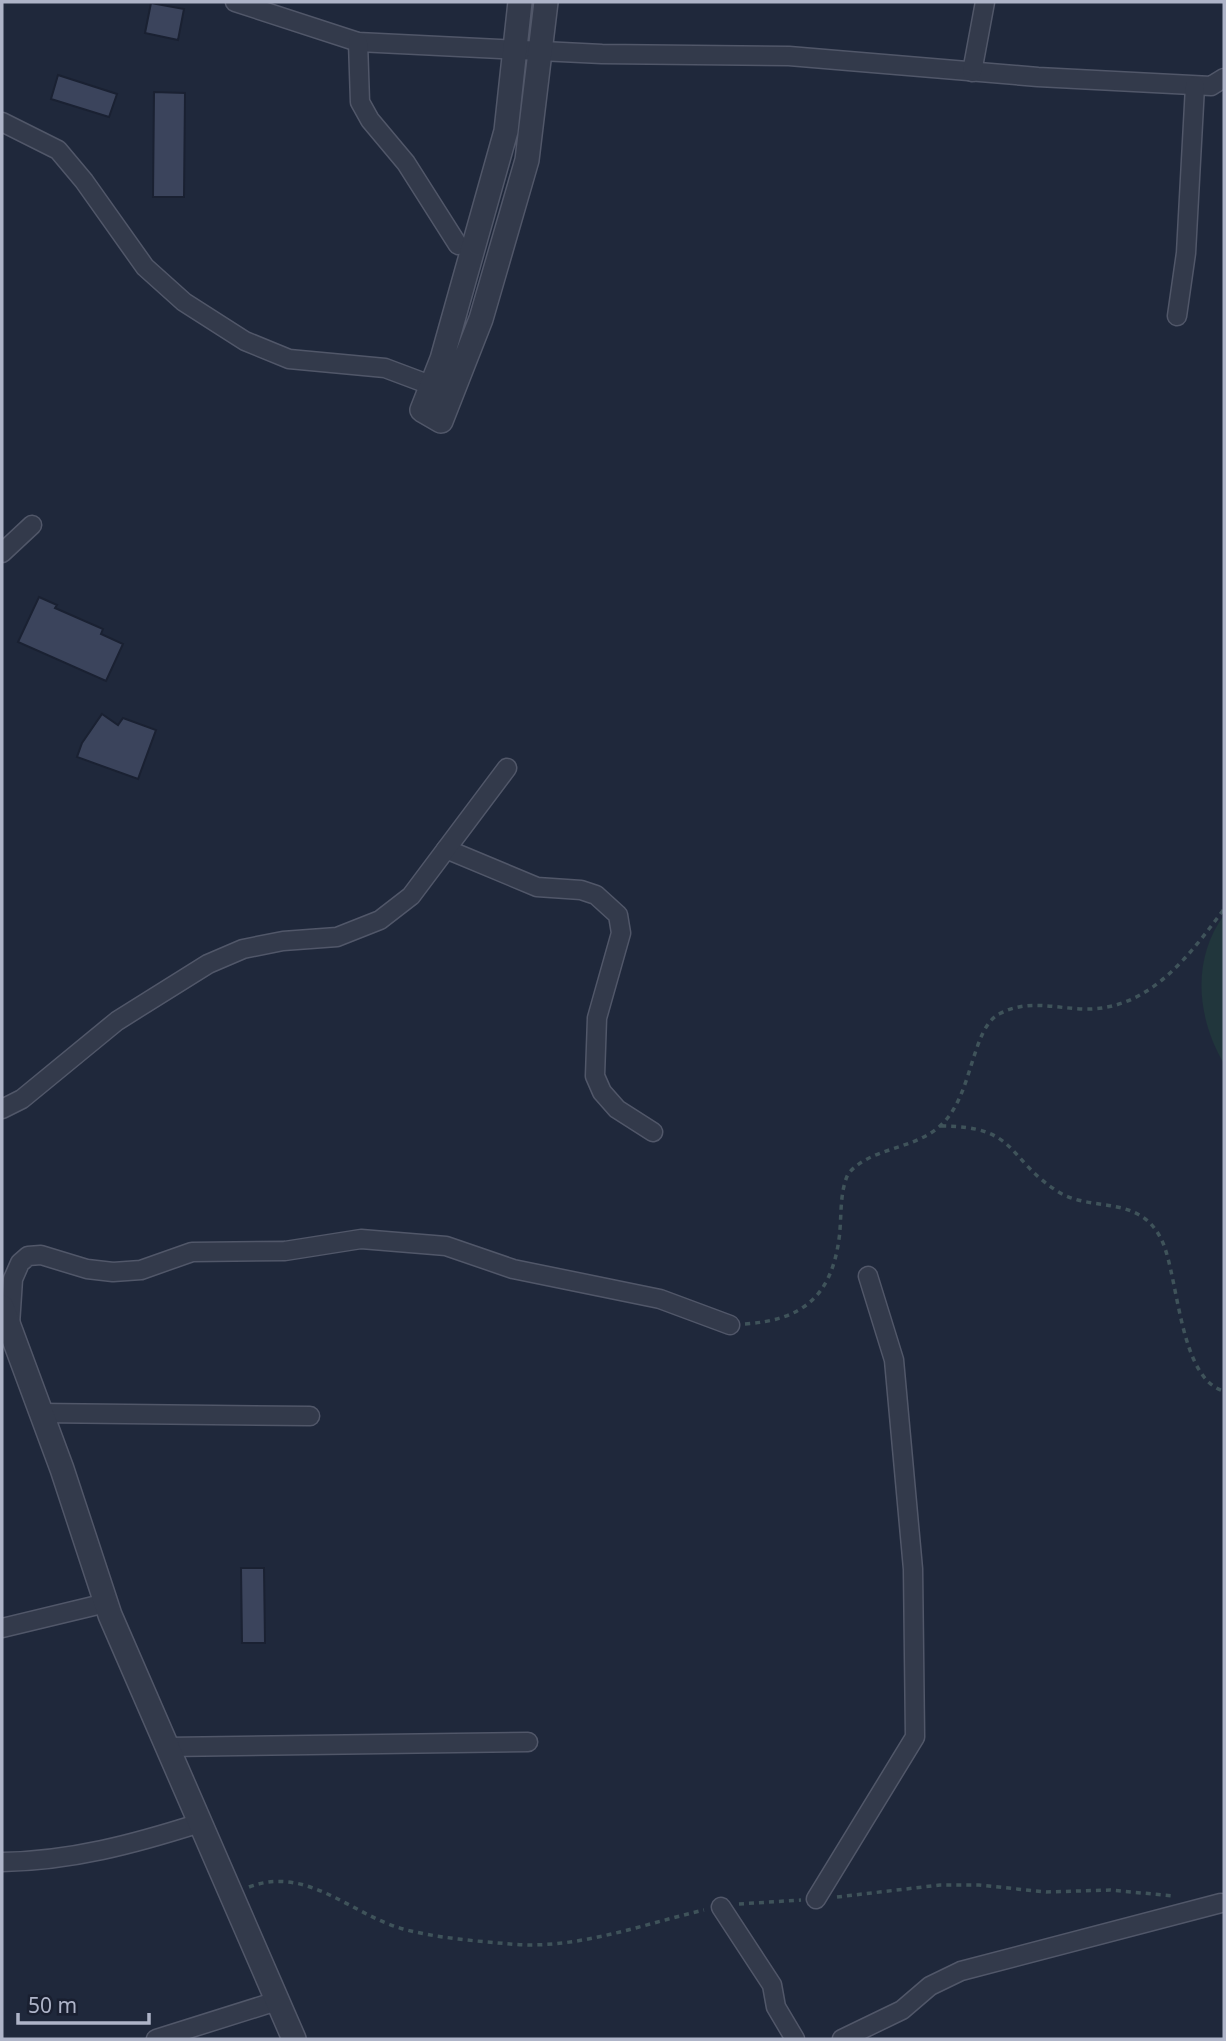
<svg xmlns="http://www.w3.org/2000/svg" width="1226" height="2041" viewBox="0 0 1226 2041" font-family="'Noto Sans',sans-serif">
<rect width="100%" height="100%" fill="#1f283b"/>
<!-- green -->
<path fill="#21363c" d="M1224,915V1064C1197,1018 1191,960 1224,915Z"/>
<!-- building -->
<g fill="#3b445c" stroke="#1a2132" stroke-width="2">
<path d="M151,3L184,9L178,40L145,33Z"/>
<path d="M58,75L117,94L109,117L51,99Z"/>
<path d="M154,92L185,93L184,197H153Z"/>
<path d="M39,597L57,605L55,608L103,629L101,634L123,644L106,681L18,642Z"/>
<path d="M102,714L118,725L123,718L156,730L138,779L77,757L82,743Z"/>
<path d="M241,1568H264L265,1643H242Z"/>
</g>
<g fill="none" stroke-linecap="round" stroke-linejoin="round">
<defs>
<g id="minor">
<path d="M235,2L358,42L602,54L789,56L1038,77L1211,86L1224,78"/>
<path d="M358,42L360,102L370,120L406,163L458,245"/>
<path d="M972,72L985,2"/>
<path d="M2,122L58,150L84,181L145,267L184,302L245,341L289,359L385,368L441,389"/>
<path d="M1177,316L1186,253L1195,86"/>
<path d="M2,553L32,525"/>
<path d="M446,849L537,887L581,890L596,895L618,915L621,933L597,1018L595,1076L602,1092L617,1109L653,1132"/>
<path d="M2,1109L22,1099L117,1021L208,964L243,949L283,941L337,937L380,920L411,896L507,768"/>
<path d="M10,1325L13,1279L20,1263L28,1256L41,1255L87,1269L113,1272L141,1270L192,1252L285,1251L361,1239L446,1246L513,1269L660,1299L730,1325"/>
<path d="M40,1413L310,1416"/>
<path d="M2,1628L106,1603"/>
<path d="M168,1747L528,1742"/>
<path d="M2,1862C71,1861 134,1844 200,1823"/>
<path d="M816,1899L915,1737L913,1569L894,1360L868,1276"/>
<path d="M721,1907L772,1985L776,2007L795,2039"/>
<path d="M156,2039L277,2001"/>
<path d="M842,2039L902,2010L930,1986L961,1971L1221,1903"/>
</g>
<g id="tertiary">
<path d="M520,2L506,131L442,359L422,410L441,421L481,319L527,160L546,2"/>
<path d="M2,1307L62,1469L110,1615L294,2039"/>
</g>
</defs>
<!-- minor casing -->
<use href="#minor" stroke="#515769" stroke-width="21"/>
<!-- tertiary casing -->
<use href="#tertiary" stroke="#515769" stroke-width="26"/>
<!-- path -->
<g stroke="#3f535a" stroke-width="3.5" stroke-dasharray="5 5" stroke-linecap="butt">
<path d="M941,1126C1018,1126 1006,1158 1057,1191C1092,1214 1141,1192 1163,1243C1179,1282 1180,1379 1224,1391"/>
<path d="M745,1324C802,1320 831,1297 839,1239C842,1218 839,1194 848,1174C870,1147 915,1150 941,1125C973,1096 971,1029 999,1014C1027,999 1053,1008 1083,1009C1149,1011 1189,956 1224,909"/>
<path d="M249,1887C307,1865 350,1914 403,1929C437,1938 475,1941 510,1944C576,1950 640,1925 704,1910"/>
<path d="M837,1897L940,1885H979L1046,1892L1110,1890L1174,1896"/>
<path d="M739,1904L801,1900"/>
</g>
<!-- minor -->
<use href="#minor" stroke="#333a4b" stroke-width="18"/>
<!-- tertiary -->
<use href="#tertiary" stroke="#333a4b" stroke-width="23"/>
</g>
<!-- border -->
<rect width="1226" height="2041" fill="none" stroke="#aeb4c8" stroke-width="7"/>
<!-- scale -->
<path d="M18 2013v10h131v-10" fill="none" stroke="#aeb4c8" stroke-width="3.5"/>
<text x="28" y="2013" font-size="21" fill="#aeb4c8" stroke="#191f30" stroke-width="5" paint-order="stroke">50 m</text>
</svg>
